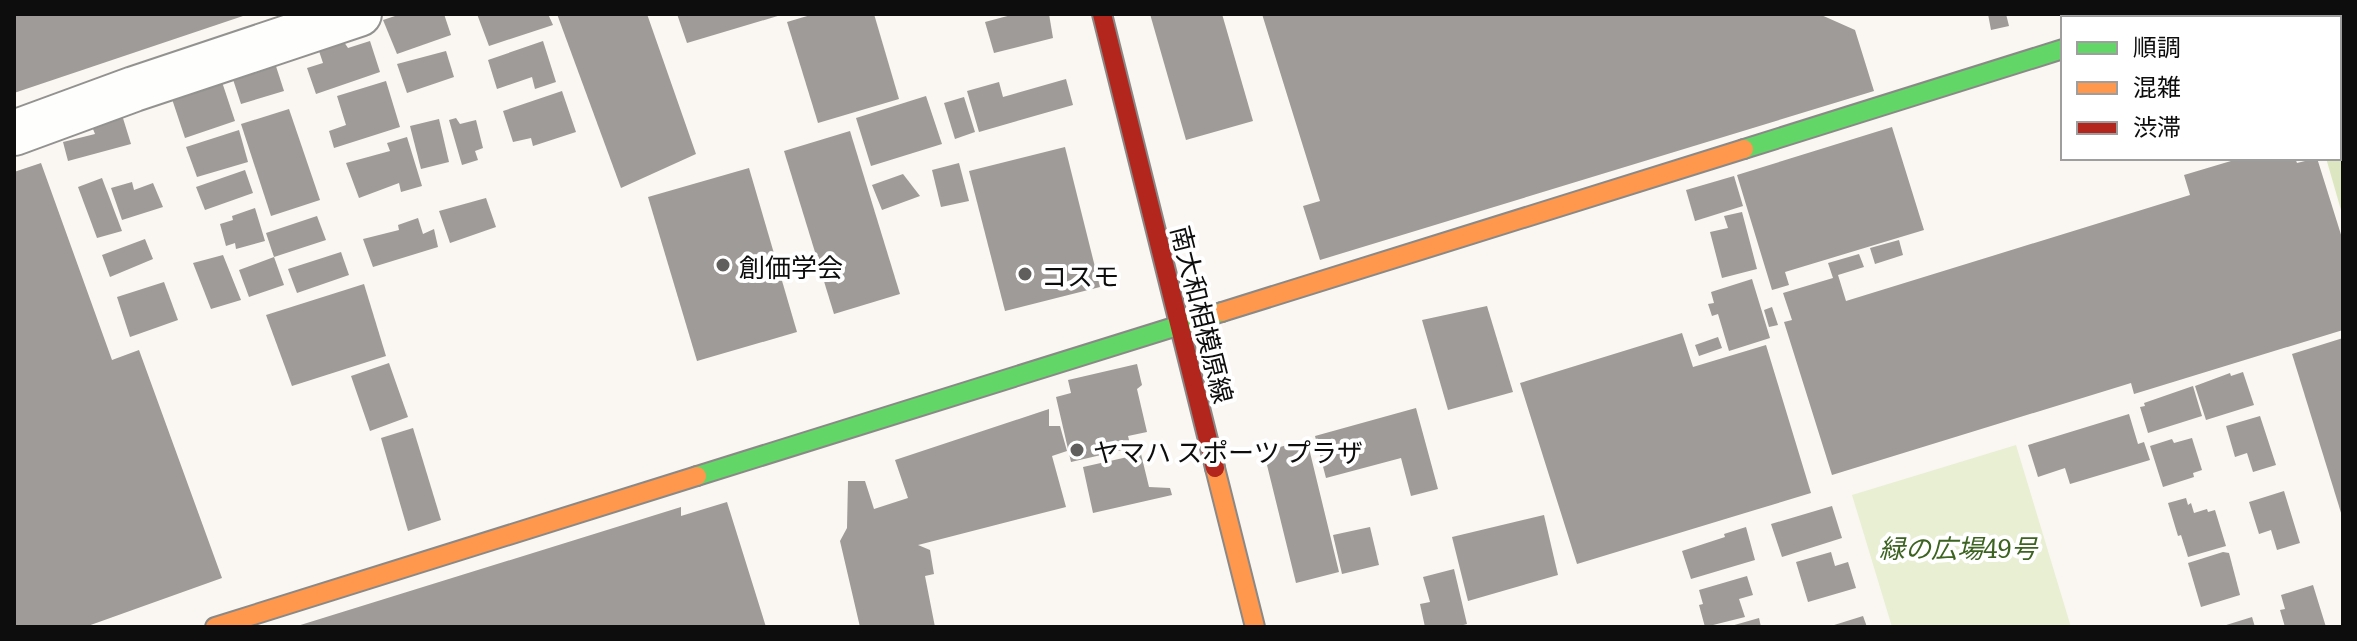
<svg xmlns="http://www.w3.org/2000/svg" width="2357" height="641" viewBox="0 0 2357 641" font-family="Literata,'Noto Sans JP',serif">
<rect width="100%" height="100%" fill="#faf7f2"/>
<!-- green -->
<path fill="#e9efd3" d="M2016,445L2071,627H1892L1852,495Z"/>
<!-- forest -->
<path fill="#dce6c1" d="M2284,14H2343V217L2326,158H2339V18H2285Z"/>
<!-- building -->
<g fill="#9e9b98">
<path d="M14,14H245L246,15L14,93Z"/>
<path d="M401,14H444L451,35L397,54L383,20Z"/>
<path d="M477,14H548L553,25L489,46Z"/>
<path d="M557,14H647L696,154L621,188Z"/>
<path d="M677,14H781V15L687,43Z"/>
<path d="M814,14H874L899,99L818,123L787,22Z"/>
<path d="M1015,14H1049L1053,38L994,53L985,22Z"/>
<path d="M1150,14H1222L1253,121L1186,140Z"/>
<path d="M1262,14H1819L1855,30L1874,91L1320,260L1303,206L1320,201Z"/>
<path d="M1988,14H2006L2009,26L1991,30Z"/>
<path d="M342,39L348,48L370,41L380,72L316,94L307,68L323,63L318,48Z"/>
<path d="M543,41L556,82L535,89L532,77L497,89L488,60Z"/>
<path d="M446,51L454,77L407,93L397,64Z"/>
<path d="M273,57L284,91L241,104L230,70Z"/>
<path d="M221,79L235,121L185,138L171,96Z"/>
<path d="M1066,79L1073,105L979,132L967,91L999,82L1003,97Z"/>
<path d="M386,81L400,127L334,148L329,131L346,125L337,96Z"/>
<path d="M562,91L576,132L533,146L531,138L513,142L503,111Z"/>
<path d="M926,96L942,144L871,166L856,118Z"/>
<path d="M964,97L975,132L955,139L944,103Z"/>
<path d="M289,109L320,200L271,216L241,124Z"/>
<path d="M122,115L131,144L68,161L63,142L95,134L91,124Z"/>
<path d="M456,118L460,124L476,120L483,148L475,151L478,160L462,165L449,120Z"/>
<path d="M439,119L449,162L421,169L410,126Z"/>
<path d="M1892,127L1924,230L1785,272L1789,285L1772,290L1737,175Z"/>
<path d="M239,130L248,162L197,177L186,147Z"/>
<path d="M850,131L900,294L834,314L784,151Z"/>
<path d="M407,137L422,186L401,192L399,183L359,198L346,163L390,151L387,143Z"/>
<path d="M1065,147L1100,287L1005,311L969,171Z"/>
<path d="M2241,158H2295L2297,163L2317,158L2343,241V330L2134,394L2131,383L1832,475L1784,322L1792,320L1783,293L1833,278L1828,263L1859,254L1864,267L1838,275L1846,301L2190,195L2184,175Z"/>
<path d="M41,163L112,360L139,350L222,578L85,627H14V172Z"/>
<path d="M959,163L969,201L941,207L932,170Z"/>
<path d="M749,168L797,332L697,361L648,197Z"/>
<path d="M245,170L253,193L205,210L196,187Z"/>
<path d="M903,174L920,196L882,210L872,185Z"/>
<path d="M1734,176L1743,206L1695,221L1686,190Z"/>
<path d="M102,178L122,231L97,238L78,187Z"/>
<path d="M132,182L134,190L153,183L163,207L122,220L111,188Z"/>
<path d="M486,198L496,227L450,243L439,211Z"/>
<path d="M255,208L265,241L236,249L235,243L226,246L220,224L233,220L232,216Z"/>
<path d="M1742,212L1757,269L1722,278L1710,232L1728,228L1724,216Z"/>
<path d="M317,216L326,240L274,257L266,233Z"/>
<path d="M418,218L423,234L434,229L438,247L373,267L363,239L399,230L398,225Z"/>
<path d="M145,239L153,259L110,277L102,255Z"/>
<path d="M1899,240L1903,255L1875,264L1870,248Z"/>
<path d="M341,252L349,275L297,293L288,269Z"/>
<path d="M223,255L241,300L211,309L193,263Z"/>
<path d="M274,257L284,285L249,297L239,270Z"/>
<path d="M1752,279L1770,338L1729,351L1718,314L1712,316L1708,304L1714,303L1711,292Z"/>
<path d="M164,282L178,320L130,337L117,297Z"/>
<path d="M364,284L386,356L292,386L266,315Z"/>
<path d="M1487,306L1513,392L1448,410L1422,320Z"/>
<path d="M1772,307L1778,325L1769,327L1764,310Z"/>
<path d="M1682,333L1693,367L1766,345L1811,493L1577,564L1520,383Z"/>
<path d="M1718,337L1722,348L1699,356L1695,345Z"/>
<path d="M2343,338V516H2342L2292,354Z"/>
<path d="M389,363L408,417L370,431L351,376Z"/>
<path d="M1137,364L1142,385L1137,389L1147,432L1128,436L1131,448L1071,462L1056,397L1071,393L1068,380Z"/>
<path d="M2243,372L2254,405L2206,420L2195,386L2230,373L2231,376Z"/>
<path d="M2193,386L2202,416L2148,433L2140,407L2145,406L2144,403Z"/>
<path d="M1416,408L1438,489L1411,496L1401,458L1326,478L1315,436Z"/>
<path d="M1049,409V426H1060L1067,451L1052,456L1066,507L918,545L930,550L934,574L925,576L935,627H860L840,541L847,528L848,481H865L874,509L908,498L895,460Z"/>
<path d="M2129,414L2138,444L2144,442L2150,460L2070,484L2065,468L2038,477L2028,445Z"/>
<path d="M2260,416L2276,465L2253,472L2247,453L2235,457L2226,426Z"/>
<path d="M413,428L441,520L408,531L381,438Z"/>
<path d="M2192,438L2202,470L2193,473L2194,477L2163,487L2150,446L2172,439L2174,443Z"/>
<path d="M1307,440L1339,572L1296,583L1266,461L1274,459L1272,449Z"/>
<path d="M1141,454L1149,487L1170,488L1172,495L1093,513L1083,467Z"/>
<path d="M2284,491L2300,543L2277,550L2271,530L2259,534L2249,502Z"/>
<path d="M2186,498L2188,505L2191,503L2194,513L2207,509L2208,512L2215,510L2226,546L2188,557L2181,535L2178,536L2168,503Z"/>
<path d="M727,502L766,627H294L681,507V516Z"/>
<path d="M1832,506L1842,538L1782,557L1771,524Z"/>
<path d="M1544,515L1558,575L1468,601L1452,537Z"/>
<path d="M1370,527L1379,565L1342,574L1333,535Z"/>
<path d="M1746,527L1755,560L1691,579L1682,551L1725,537L1724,534Z"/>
<path d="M1831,552L1835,566L1848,562L1856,588L1808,602L1796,562Z"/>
<path d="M2223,552L2229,553L2240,595L2201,607L2188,563Z"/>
<path d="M1454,569L1467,624L1456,627H1425L1420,604L1430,602L1423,577Z"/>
<path d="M1747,576L1753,595L1739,599L1745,617L1705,627L1699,605L1703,604L1699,590Z"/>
<path d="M2313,585L2326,627H2285L2280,610L2285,609L2281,595Z"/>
<path d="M1863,616L1867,627H1831V626Z"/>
<path d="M2252,617L2255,627H2223V626Z"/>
<path d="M1759,618L1761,627H1731V626Z"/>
</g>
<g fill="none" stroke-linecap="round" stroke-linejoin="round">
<defs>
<g id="street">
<path d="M2163,18L2175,14"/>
<path d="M14,133L134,89L359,14"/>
</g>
<g id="fast">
<path d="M1744,149L2063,49"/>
<path d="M697,476L1222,312"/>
</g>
<g id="slow">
<path d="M1222,312L1744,149"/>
<path d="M1215,468L1255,627"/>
<path d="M215,627L697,476"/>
</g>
<path id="jam" d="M1102,14L1215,468"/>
</defs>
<!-- street casing -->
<use href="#street" stroke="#949290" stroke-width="48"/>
<!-- fast casing -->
<use href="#fast" stroke="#8a8987" stroke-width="22"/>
<!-- slow casing -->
<use href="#slow" stroke="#8a8987" stroke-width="22"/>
<!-- jam casing -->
<use href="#jam" stroke="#8a8987" stroke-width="22"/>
<!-- street -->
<use href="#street" stroke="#fefefd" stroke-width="44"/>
<!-- fast -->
<use href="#fast" stroke="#63d668" stroke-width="18"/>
<!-- slow -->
<use href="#slow" stroke="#ff974d" stroke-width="18"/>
<!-- jam -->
<use href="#jam" stroke="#b3261e" stroke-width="18"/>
</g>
<!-- markers -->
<g fill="#605f5d" stroke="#fff" stroke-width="3">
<circle cx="723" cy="265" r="8"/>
<circle cx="1025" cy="274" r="8"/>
<circle cx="1077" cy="450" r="8"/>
</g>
<g text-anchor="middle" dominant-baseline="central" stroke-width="8" stroke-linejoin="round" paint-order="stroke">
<!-- poi labels -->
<g font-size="26" fill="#0d0d0d" stroke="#fff" text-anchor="start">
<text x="739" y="265">創価学会</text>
<text x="1041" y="274">コスモ</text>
<text x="1093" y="450">ヤマハ スポーツ プラザ</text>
</g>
<!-- street labels -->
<g font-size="26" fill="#0d0d0d" stroke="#fff">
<text transform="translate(1204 314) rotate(76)">南大和相模原線</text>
</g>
<!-- park labels -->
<g font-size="26" font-style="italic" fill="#3c6320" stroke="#fff">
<text x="1958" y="546">緑の広場49号</text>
</g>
</g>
<!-- border -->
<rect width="2357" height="641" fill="none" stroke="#0d0d0d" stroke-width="32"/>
<!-- legend -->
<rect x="2061" y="16" width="280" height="144" fill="#ffffff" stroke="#9e9e9e" stroke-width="2"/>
<rect x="2077" y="42" width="40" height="12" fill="#63d668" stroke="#9e9e9e" stroke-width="2"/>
<text x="2133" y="56" font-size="24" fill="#0d0d0d">順調</text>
<rect x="2077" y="82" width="40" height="12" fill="#ff974d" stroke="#9e9e9e" stroke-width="2"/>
<text x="2133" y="96" font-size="24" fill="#0d0d0d">混雑</text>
<rect x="2077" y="122" width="40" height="12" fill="#b3261e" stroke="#9e9e9e" stroke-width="2"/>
<text x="2133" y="136" font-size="24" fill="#0d0d0d">渋滞</text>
</svg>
